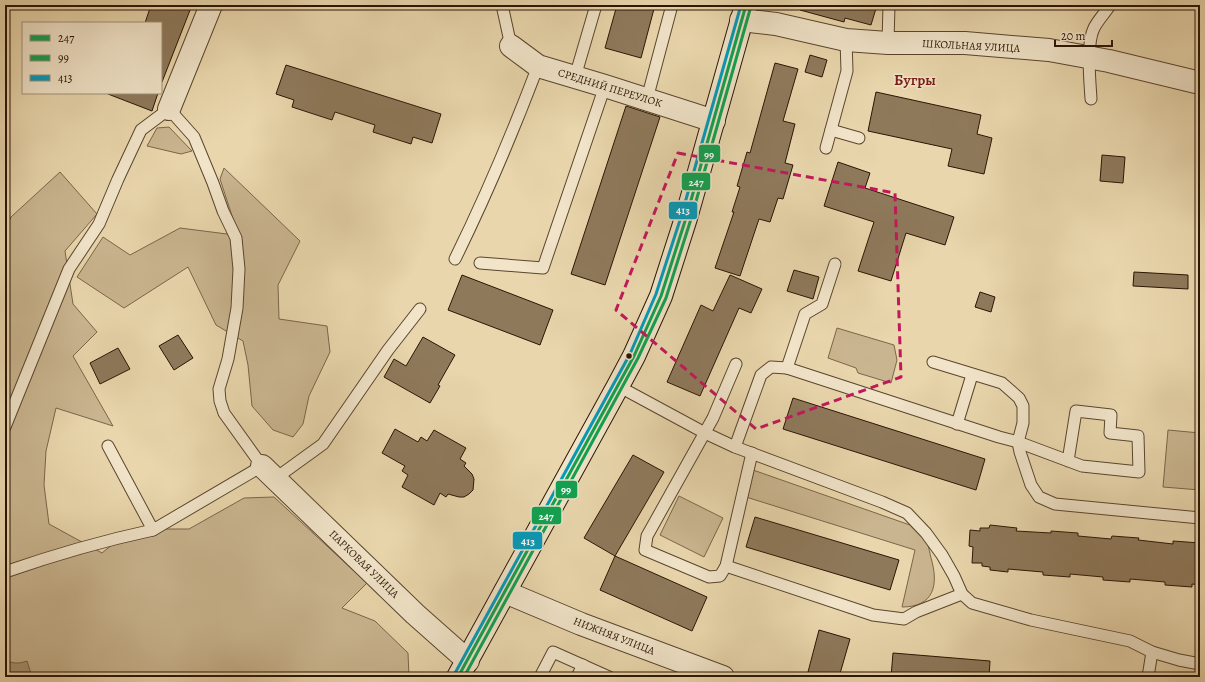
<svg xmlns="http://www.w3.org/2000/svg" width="1205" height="682" viewBox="0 0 1205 682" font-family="Alegreya,serif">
<rect width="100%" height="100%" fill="#e9d6ac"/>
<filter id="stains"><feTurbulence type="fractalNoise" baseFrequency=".005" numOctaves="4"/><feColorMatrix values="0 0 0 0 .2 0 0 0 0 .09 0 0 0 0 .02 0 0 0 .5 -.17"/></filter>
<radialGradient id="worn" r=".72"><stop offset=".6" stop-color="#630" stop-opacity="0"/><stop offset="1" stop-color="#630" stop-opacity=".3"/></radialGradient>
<!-- green -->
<g fill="#c9b58f" stroke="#7a654a">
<path d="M169,127L192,151L181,154L147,146L157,128Z"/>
<path d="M224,168L300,241L278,285L279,319L327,326L330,352L309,396L303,424L293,437L273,430L252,406L248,365L243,341L216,325L188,267L124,308L77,277L103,237L130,255L180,228L227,234L237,231L220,179Z"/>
<path d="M60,172L97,214L65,251L73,304L97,332L73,356L113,426L56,408L46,451L44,485L49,524L102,553L124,535L159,529H189L244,498L274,497L367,583L342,608L375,621L408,653L409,677H5V230L11,217Z"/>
<path d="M837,328L894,345L897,360L891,383L858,373L856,368L828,358Z"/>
<path d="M1168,430L1200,433V490L1163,487Z"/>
<path d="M753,470L910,525C915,531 923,537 927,543C929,547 930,554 931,558C939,585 934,607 902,607L915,550L746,497Z"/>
<path d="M679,496L723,518L704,557L660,535Z"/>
</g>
<!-- water -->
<path fill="#a89473" stroke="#766147" d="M5,659C12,664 18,664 27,661L32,677H5Z"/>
<!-- building -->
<g fill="#8e795b" stroke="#2b1504">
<path d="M151,5H192L162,82H161V23H145Z"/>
<path d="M617,5H655L641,58L605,48Z"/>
<path d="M801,5H877L871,25L845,18L844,22L800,10Z"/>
<path d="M810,55L827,60L822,77L805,72Z"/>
<path d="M775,63L798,69L783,121L795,124L785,163L793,165L783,199L778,198L770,222L759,219L740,276L715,268L734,212H732L740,187L737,186L747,152L750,153Z"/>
<path d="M286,65L441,114L432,143L413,137L411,144L373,132L375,125L335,112L332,120L292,107L294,100L276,94Z"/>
<path d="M876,92L981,115L977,134L992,138L984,174L948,166L952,149L868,131Z"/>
<path d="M108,93H158L152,111L108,94Z"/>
<path d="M626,106L660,117L605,285L571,274Z"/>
<path d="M1102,155L1125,157L1123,183L1100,181Z"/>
<path d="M838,162L870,173L865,188L954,217L945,245L906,233L891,281L858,271L874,222L824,206Z"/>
<path d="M794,270L819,277L813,299L787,291Z"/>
<path d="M1134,272L1188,275V289L1133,286Z"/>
<path d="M462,275L553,310L540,345L448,310Z"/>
<path d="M730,275L762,289L751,313L739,308L700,396L667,382L701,305L713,311Z"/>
<path d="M980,292L995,297L991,312L975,307Z"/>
<path d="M178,335L193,358L174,370L159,346Z"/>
<path d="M423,337L455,355L438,385L440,386L430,403L384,377L394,359L406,366Z"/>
<path d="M118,348L130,369L100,384L90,363Z"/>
<path d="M793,398L985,459L976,490L783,429Z"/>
<path d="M395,429L418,442L421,437L427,441L434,430L466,448L460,459L466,463L464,466L472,474L474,479L473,490L469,494L464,497H459L448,494L446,497L440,493L434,505L402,487L408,475L402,471L405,466L382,453Z"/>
<path d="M633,455L664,472L615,556L584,538Z"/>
<path d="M755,517L899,560L890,590L746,547Z"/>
<path d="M990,525L1017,528L1016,531L1051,533V531L1078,533V536L1111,539L1112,536L1139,538L1138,540L1173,544V541L1200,543V585L1192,584V587L1165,585V582L1130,579V582L1103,580V577L1070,574V577L1043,575V572L1008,569V572L990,570V567L982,566V563H972L973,547L969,546L970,530L980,531V528H989Z"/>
<path d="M615,556L707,597L692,631L600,590Z"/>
<path d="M819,630L850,639L839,677H826L808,672Z"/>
<path d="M893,653L990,661L989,677H891Z"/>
</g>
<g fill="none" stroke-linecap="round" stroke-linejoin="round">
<defs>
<g id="service">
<path d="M502,5L511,46"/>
<path d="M888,43L889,5"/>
<path d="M575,77L596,5"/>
<path d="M647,99L672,5"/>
<path d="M1091,99C1090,81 1086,44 1094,28C1098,20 1105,13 1110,5"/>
<path d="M831,130L859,138"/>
<path d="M826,148L847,71L846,40"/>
<path d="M455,259C486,196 513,132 538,66"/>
<path d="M480,263L543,268L605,86"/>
<path d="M933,362L1002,383L1019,398L1023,406V423L1018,442L1020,452L1031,485L1039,497L1055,504L1200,518"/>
<path d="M736,364L713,418L647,536L645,550L709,577L720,576L726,566L752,453"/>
<path d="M787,368L805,314L822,304L835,264"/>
<path d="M618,386L705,433L735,447L882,502L907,513L926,533L942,555L954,576L962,594L972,603L1031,620L1130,641L1152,652L1179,660L1200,664"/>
<path d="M957,424L972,375"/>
<path d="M5,427L69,269L99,224L118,179L141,130L169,109L194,137L213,183L223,211L236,238L239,269L237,308L228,359L219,389L220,401L224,413L262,466L153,530L108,446"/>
<path d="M735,447L761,375L771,367L787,368L999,437L1018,442L1082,466L1139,472L1138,436L1110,433L1111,415L1076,411L1068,461"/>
<path d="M276,478L323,444L388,350L420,309"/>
<path d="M726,566L873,615L904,619L916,612L962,594"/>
<path d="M5,572C54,555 102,541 153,530"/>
<path d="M540,677L553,652L609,677"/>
<path d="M577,677L583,665"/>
<path d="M1148,677L1152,652"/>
</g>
<g id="minor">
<path d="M741,20L776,24L846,40L888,43H965L1049,50L1109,61L1200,83"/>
<path d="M511,46L538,66L605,86L714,121"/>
<path d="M169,109L211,5"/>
<path d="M262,466L415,614L468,661"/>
<path d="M505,592L581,624L723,677"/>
</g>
<path id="secondary" d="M458,677L618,386L634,356L661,296L686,218L746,5"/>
</defs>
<!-- service casing -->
<use href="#service" stroke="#5a452e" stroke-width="13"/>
<!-- minor casing -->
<use href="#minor" stroke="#5a452e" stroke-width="24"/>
<!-- secondary casing -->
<use href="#secondary" stroke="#2b1504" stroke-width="24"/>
<!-- service -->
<use href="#service" stroke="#f1e4c9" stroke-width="11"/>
<!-- minor -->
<use href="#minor" stroke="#f1e4c9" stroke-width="22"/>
<!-- secondary -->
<use href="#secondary" stroke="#f1e4c9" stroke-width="22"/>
<defs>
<path id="bus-1" d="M458,677L634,356L661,296L686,218L746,5"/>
<path id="bus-2" d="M464,677L638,358L666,298L691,219L751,6"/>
<path id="bus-3" d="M454,675L630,354L656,294L681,217L741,5"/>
</defs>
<!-- bus-1 casing -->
<use href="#bus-1" stroke="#f1e4c9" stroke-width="6"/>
<!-- bus-2 casing -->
<use href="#bus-2" stroke="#f1e4c9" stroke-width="6"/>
<!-- bus-3 casing -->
<use href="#bus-3" stroke="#f1e4c9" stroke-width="6"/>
<!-- bus-1 -->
<use href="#bus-1" stroke="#11a151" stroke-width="3"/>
<!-- bus-2 -->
<use href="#bus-2" stroke="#11a151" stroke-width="3"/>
<!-- bus-3 -->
<use href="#bus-3" stroke="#049aba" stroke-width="3"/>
</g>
<!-- marked area -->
<path fill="none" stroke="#c2185b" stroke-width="3" stroke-dasharray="8 5" stroke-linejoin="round" d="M678,153L895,193L901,377L756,429L616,310Z"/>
<!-- markers -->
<circle fill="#2b1504" stroke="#f1e4c9" stroke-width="1.5" cx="629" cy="356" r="3.5"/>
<g text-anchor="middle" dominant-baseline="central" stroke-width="3" stroke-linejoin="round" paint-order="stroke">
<!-- street labels -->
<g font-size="11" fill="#2b1504" stroke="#f1e4c9">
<text transform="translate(971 46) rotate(3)">ШКОЛЬНАЯ УЛИЦА</text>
<text transform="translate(610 88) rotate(17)">СРЕДНИЙ ПЕРЕУЛОК</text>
<text transform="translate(364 564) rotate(44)">ПАРКОВАЯ УЛИЦА</text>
<text transform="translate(614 636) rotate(21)">НИЖНЯЯ УЛИЦА</text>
</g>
<!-- district labels -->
<g font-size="15" font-weight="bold" fill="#7a1f14" stroke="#f1e4c9">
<text x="915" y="80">Бугры</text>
</g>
</g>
<g stroke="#f1e4c9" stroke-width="1.5">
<rect x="698" y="144" width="23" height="19" rx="4" fill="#11a151"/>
<rect x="681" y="172" width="30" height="19" rx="4" fill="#11a151"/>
<rect x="668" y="201" width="30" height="19" rx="4" fill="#049aba"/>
<rect x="555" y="480" width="23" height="19" rx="4" fill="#11a151"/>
<rect x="531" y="506" width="31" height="19" rx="4" fill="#11a151"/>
<rect x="512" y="531" width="31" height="19" rx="4" fill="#049aba"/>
</g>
<g font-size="11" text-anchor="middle" font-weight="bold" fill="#fff">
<text x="709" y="158">99</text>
<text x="696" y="186">247</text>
<text x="683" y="214">413</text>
<text x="566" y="493">99</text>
<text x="546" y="520">247</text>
<text x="528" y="545">413</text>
</g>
<!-- margin -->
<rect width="1205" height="682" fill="none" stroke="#e9d6ac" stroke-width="20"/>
<rect x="6" y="6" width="1193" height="670" fill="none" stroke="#2b1504" stroke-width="2"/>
<rect x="10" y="10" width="1185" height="662" fill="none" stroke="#2b1504"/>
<!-- legend -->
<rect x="22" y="22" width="140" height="72" fill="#f1e4c9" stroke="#a2917a"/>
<rect x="30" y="35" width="20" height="6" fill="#11a151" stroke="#a2917a"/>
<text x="58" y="42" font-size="12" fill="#2b1504">247</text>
<rect x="30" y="55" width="20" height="6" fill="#11a151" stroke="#a2917a"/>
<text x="58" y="62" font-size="12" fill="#2b1504">99</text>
<rect x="30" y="75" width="20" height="6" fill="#049aba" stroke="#a2917a"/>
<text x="58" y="82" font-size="12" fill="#2b1504">413</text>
<!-- scale -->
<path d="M1055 40v6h57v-6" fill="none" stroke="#2b1504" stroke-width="2"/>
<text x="1061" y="40" font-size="12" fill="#2b1504" stroke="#f1e4c9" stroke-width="3" paint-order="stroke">20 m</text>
<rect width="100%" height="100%" filter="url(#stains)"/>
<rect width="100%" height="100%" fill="url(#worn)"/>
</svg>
